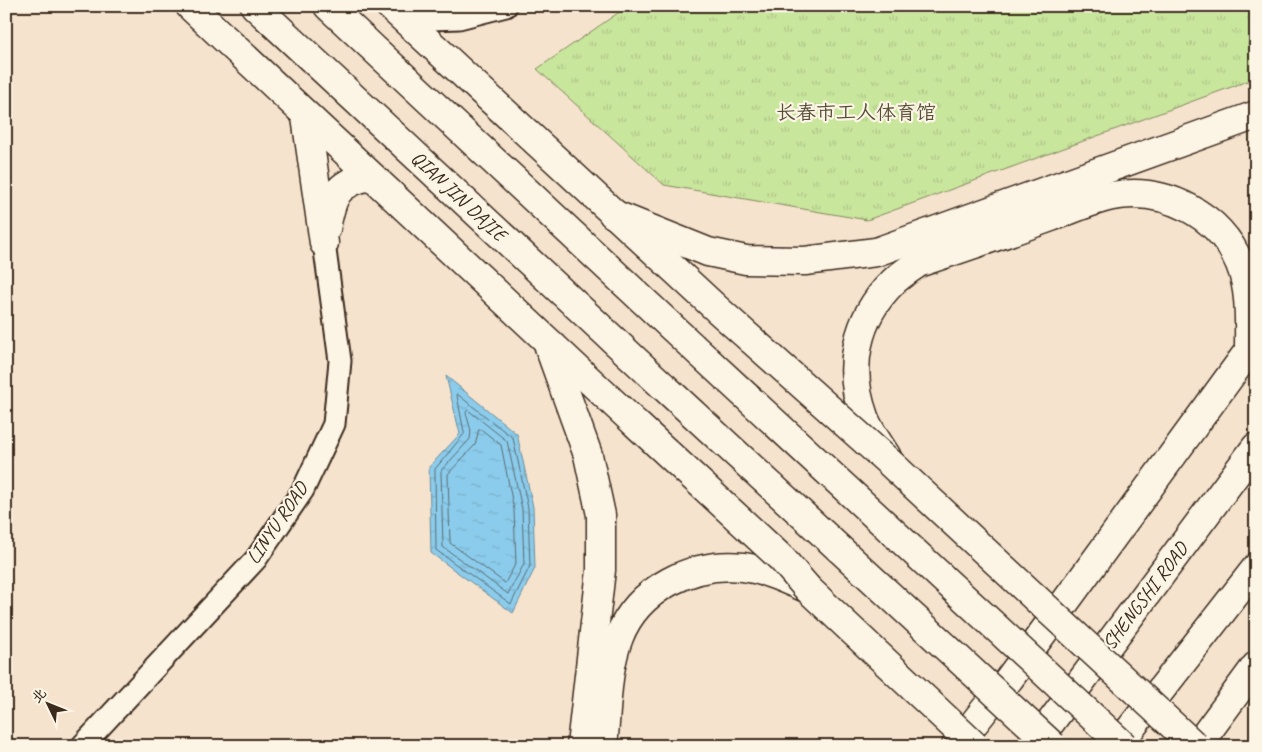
<svg xmlns="http://www.w3.org/2000/svg" width="1262" height="752" viewBox="0 0 1262 752" font-family="Caveat,'LXGW WenKai TC',sans-serif">
<defs>
<pattern id="grass-tufts" width="24" height="20" patternUnits="userSpaceOnUse" patternTransform="scale(1.25)"><rect width="24" height="20" fill="#c9e69d"/><path d="M3 7l-1-3M5 7V3M7 7l1-3M15 17l-1-3M17 17v-4M19 17l1-3" fill="none" stroke="#aec587"/></pattern>
<pattern id="water-ripples" width="26" height="14" patternUnits="userSpaceOnUse" patternTransform="scale(1.25)"><rect width="26" height="14" fill="#8bccec"/><path d="M2 4q2-2 4 0t4 0M15 11q2-2 4 0t4 0" fill="none" stroke="#79afca"/></pattern>
</defs>
<rect width="100%" height="100%" fill="#f5e3cd"/>
<filter id="ink" filterUnits="userSpaceOnUse"><feTurbulence type="fractalNoise" baseFrequency=".02" numOctaves="2"/><feDisplacementMap in="SourceGraphic" scale="10" xChannelSelector="R" yChannelSelector="G"/><feConvolveMatrix kernelMatrix="1 2 1 2 8 2 1 2 1" color-interpolation-filters="sRGB"/></filter>
<g filter="url(#ink)">
<!-- grass -->
<path fill="url(#grass-tufts)" stroke="#82885e" d="M628,6H1256V78L867,220L664,185L537,69Z"/>
<!-- water -->
<path fill="url(#water-ripples)" stroke="#6b8b9a" d="M446,376L517,434L533,507L535,568L513,613L431,553L429,467L460,434Z"/>
<g fill="none" stroke-linecap="round" stroke-linejoin="round">
<!-- shore -->
<g stroke="#5b6b70" stroke-width="1">
<path d="M457,394L513,438L528,508L530,566L511,604L436,550L435,469L464,434Z"/>
<path d="M468,410L507,441L522,509L524,564L508,594L443,547L441,471L470,439L471,431L466,413Z"/>
<path d="M479,430H482L501,445L514,510L516,563L505,583L450,543L448,474L475,445Z"/>
</g>
<defs>
<g id="minor">
<path d="M405,20L459,18L506,6"/>
<path d="M82,746L256,559L303,490L334,424L340,361L324,243"/>
</g>
<g id="major">
<path d="M190,6L635,423"/>
<path d="M255,6L663,386"/>
<path d="M328,6L692,346"/>
<path d="M390,6L718,310"/>
<path d="M306,117L324,243"/>
<path d="M613,214L708,252L746,260L805,261L876,252L1256,115"/>
<path d="M326,229C332,196 336,183 370,176"/>
<path d="M549,347L588,455L601,515V570L581,746"/>
<path d="M887,457C879,444 869,431 864,417C846,368 856,318 893,282C900,275 910,269 918,263C963,248 1007,233 1051,217C1071,210 1092,200 1112,196C1165,186 1220,215 1240,264C1251,291 1249,322 1249,350"/>
<path d="M603,746C607,710 606,670 619,637C638,588 693,562 743,567C767,570 787,580 808,589"/>
<path d="M956,746L1009,679L1256,341"/>
<path d="M1197,746L1256,666"/>
</g>
<g id="highway">
<path d="M1033,746L1256,447"/>
<path d="M1117,746L1256,568"/>
</g>
</defs>
<!-- minor casing -->
<use href="#minor" stroke="#3b2a1e" stroke-width="25"/>
<!-- major casing -->
<use href="#major" stroke="#3b2a1e" stroke-width="31"/>
<!-- highway casing -->
<use href="#highway" stroke="#3b2a1e" stroke-width="31"/>
<!-- minor -->
<use href="#minor" stroke="#fcf5e5" stroke-width="21"/>
<!-- major -->
<use href="#major" stroke="#fcf5e5" stroke-width="28"/>
<!-- highway -->
<use href="#highway" stroke="#fcf5e5" stroke-width="28"/>
<defs>
<g id="major-bridge">
<path d="M718,310L890,463L1195,746"/>
<path d="M692,346L1124,746"/>
<path d="M663,386L1053,746"/>
<path d="M635,423L782,559L808,589L975,746"/>
</g>
</defs>
<!-- major-bridge casing -->
<use href="#major-bridge" stroke="#3b2a1e" stroke-width="31" stroke-linecap="butt"/>
<!-- major-bridge -->
<use href="#major-bridge" stroke="#fcf5e5" stroke-width="28"/>
</g>
</g>
<g text-anchor="middle" dominant-baseline="central" stroke-width="4.5" stroke-linejoin="round" paint-order="stroke">
<!-- park labels -->
<g font-size="20" fill="#575037" stroke="#fcf5e5">
<text x="856" y="112">长春市工人体育馆</text>
</g>
<!-- street labels -->
<g font-size="20" fill="#3b2a1e" stroke="#fcf5e5">
<text transform="translate(459 196) rotate(43)">QIAN JIN DAJIE</text>
<text transform="translate(277 523) rotate(-56)">LINYU ROAD</text>
<text transform="translate(1145 596) rotate(-53)">SHENGSHI ROAD</text>
</g>
</g>
<!-- margin -->
<rect width="1262" height="752" fill="none" stroke="#fcf5e5" stroke-width="25"/>
<rect x="12" y="12" width="1237" height="727" fill="none" stroke="#3b2a1e" stroke-width="2" filter="url(#ink)"/>
<!-- north arrow -->
<g transform="translate(48 704) rotate(313)" stroke="#fcf5e5" stroke-width="4" paint-order="stroke">
<path d="M0-4L9 19L0 12L-9 19Z" fill="#3b2a1e"/>
<text y="-8" font-size="14" font-weight="bold" text-anchor="middle" fill="#3b2a1e">北</text>
</g>
</svg>
